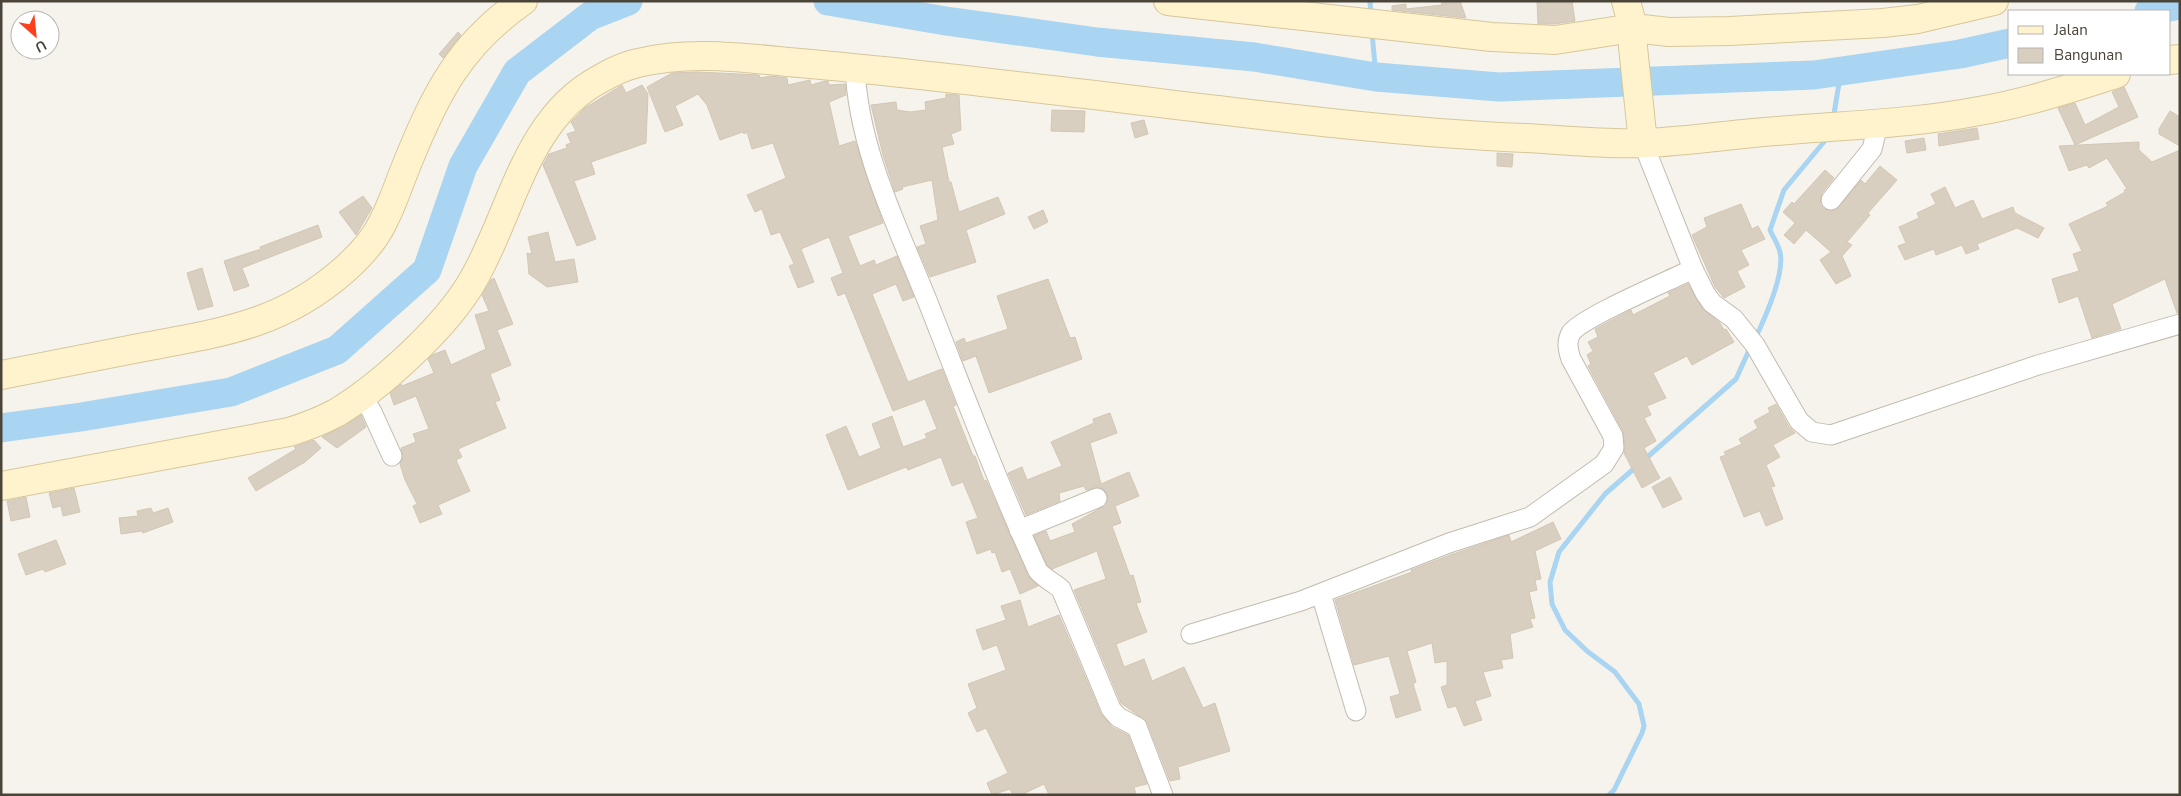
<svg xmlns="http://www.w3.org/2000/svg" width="2181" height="796" viewBox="0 0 2181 796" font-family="'Nunito Sans',sans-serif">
<rect width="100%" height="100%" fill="#f6f3ec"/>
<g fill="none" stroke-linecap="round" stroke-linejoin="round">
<!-- stream -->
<g stroke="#a9d4f2" stroke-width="5">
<path d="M1370,1L1371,16"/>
<path d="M1372,32L1376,77"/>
<path d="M1833,120L1841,71"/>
<path d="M1755,339C1765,318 1785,274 1780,252C1778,244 1773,237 1770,230L1784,190L1828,137"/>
<path d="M1644,460L1736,379L1751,346"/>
<path d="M1609,795L1614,790L1642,733L1644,726L1639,704L1615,672L1587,651L1565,630L1552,604L1550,582L1559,552L1605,494L1637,466"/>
</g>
<!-- river -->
<g stroke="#a9d4f2" stroke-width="29">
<path d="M828,1L946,21L1097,42L1254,57L1376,77L1499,87L1814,75L1960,54L2010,43"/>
<path d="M2149,11L2180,5"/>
<path d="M1,428L81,417L231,392L337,350L427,270L463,166L517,72L590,16L628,1"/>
</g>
</g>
<!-- building -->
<g fill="#d8cfc1" stroke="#d3c7b4">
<path d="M1441,1H1460L1466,18L1392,10V6L1406,4V9L1442,5Z"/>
<path d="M1537,1H1572L1575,21L1554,24H1538Z"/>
<path d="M458,32L461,35L443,58L439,54Z"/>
<path d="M698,72L759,75L760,78L771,76L787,78L788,85L810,80L811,85L825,81H828L829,85L845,84L846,95L829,102L839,146L855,141L883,223L848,236L860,266L874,260L876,265L897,256L914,297L903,301L896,284L872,294L908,382L942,369L956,405L953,406L973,456H975L984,481L986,480L1028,576L1038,586L1020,594L1010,569L1002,572L995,552L992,553L991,549L977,554L966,522L978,518L963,482L952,486L941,457L908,470L906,467L848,490L826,435L846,426L859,457L881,448L872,424L892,416L903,447L927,438L925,434L937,429L925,399L893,411L845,293L838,296L831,278L843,273L829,237L801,249L814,282L798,288L789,266L794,264L780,232L771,235L762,209L755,212L747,195L786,178L773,143L752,149L747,132L744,134L743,132L720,140L707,105L698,94L675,106L683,125L665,132L647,87L672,73Z"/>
<path d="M622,85L626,93L642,85L648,94L646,143L591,162L595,174L574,181L596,239L577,246L543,165L549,154L567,148L566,145L571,143L567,134L576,131L571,122L585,108Z"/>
<path d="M2124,87L2138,117L2075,145L2058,108L2075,103L2085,125L2119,107L2112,92Z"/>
<path d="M946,94L959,95L961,130L951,134L954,144L942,147L949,182H951L959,212L998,197L1005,214L966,230L976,262L930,277L917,247L926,244L920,226L938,220L932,180L902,187L903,189L895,192L883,155L871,105L896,102L897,110L910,112L926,110L925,102L946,98Z"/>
<path d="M1052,110L1085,111L1084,132L1051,131Z"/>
<path d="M2170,111L2180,117V146L2159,134V129Z"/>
<path d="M1144,120L1148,134L1135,138L1131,123Z"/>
<path d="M1977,128L1979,139L1939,146L1938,134Z"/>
<path d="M1924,138L1926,150L1907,153L1905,141Z"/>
<path d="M2139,142V150L2152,162L2180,150V313H2177L2165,279L2112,304L2121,329L2092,338L2078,296L2059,303L2052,279L2079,271L2073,254L2082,251L2069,224L2108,206L2106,203L2125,192L2124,190L2127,189L2107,158L2089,168L2087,165L2069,171L2059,146Z"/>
<path d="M1497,153L1513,154L1512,167L1497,166Z"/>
<path d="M1880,166L1897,180L1868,213L1870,215L1847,242L1852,245L1842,256L1851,276L1836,284L1820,260L1831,252L1806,230L1794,244L1784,235L1795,223L1783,212L1792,202L1794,204L1825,170L1834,178L1822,193L1820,204L1824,209L1836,210L1861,180L1865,184Z"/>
<path d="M1945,187L1955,208L1973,200L1982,219L2013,207L2015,213L2044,228L2038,238L2017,228L1977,244L1979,249L1966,254L1962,245L1936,255L1934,249L1905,260L1898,246L1906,243L1899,227L1919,218L1917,213L1936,204L1931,194Z"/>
<path d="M363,196L372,208L356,235L339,212Z"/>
<path d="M1741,204L1752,229L1758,226L1765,239L1741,250L1749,265L1737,271L1745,287L1724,298L1715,287L1692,235L1707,227L1704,218Z"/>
<path d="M1043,210L1048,222L1034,229L1028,217Z"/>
<path d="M318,225L322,237L242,268L249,286L234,291L224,261L261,249L260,247Z"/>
<path d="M548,232L555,262L574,259L578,282L547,287L529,274L527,253L532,254L528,237Z"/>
<path d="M202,268L213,306L198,310L187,273Z"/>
<path d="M494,278L513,324L497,330L511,365L490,374L500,400L495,402L506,428L458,449L462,457L456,460L470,491L438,505L442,514L420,523L413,506L417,504L405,480L400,464L403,457L401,448L416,442L413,434L429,429L416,396L394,405L390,393L401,384L402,386L434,373L428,359L432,355L445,350L451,365L486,349L475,315L489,311L482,295L491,280Z"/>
<path d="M1048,279L1070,338L1075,337L1082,359L989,393L976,356L963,361L956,342L964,338L966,343L1008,329L997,296Z"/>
<path d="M1688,284L1703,309L1720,323L1724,330L1726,329L1734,342L1692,365L1687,356L1653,373L1666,398L1647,406L1651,415L1644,418L1656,441L1644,448L1660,478L1642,488L1624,453L1625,447L1623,431L1588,366L1591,364L1587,355L1593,351L1588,342L1598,337L1595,329L1597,328L1631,310L1633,315L1670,296L1668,293Z"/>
<path d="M1776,404L1789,427L1795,433L1773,445L1780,457L1766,465L1775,486L1771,487L1783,519L1766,526L1760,511L1744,517L1720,457L1726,455L1724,452L1742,444L1739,439L1758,428L1754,421L1770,412L1768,408Z"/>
<path d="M1110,413L1117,433L1090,443L1101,484L1129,472L1139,496L1115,506L1121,523L1112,526L1130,576L1133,575L1141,602L1136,603L1147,632L1116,644L1124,667L1144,659L1152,681L1184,667L1203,708L1215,703L1230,751L1178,767L1180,779L1170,781L1147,722L1121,703L1074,590L1106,579L1097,551L1052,569L1047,565L1034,536L1046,531L1050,541L1075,532L1072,524L1106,505L1108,500L1107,493L1099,487L1086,490L1084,486L1059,493L1060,501L1026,515L1008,473L1022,467L1027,480L1062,466L1051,442L1094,423L1093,419Z"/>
<path d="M361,415L366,427L337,448L322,437Z"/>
<path d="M314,440L321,448L305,462L256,491L248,478L296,449L294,447Z"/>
<path d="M1670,477L1682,499L1663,508L1652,487Z"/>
<path d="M74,488L80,512L63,516L61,506L53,508L49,493Z"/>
<path d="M26,497L30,517L11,521L7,501Z"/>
<path d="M151,508L153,513L168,508L173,522L143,533L142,531L121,534L119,518L138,516L137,511Z"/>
<path d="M1553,522L1561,539L1535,551L1541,579L1535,580L1537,590L1529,592L1535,618L1530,619L1533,627L1510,634L1513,658L1501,660L1503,668L1483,672L1491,696L1475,701L1482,720L1464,726L1456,706L1448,708L1441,687L1447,685V661L1435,663L1432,643L1407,651L1416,682L1413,684L1421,710L1396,718L1390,697L1400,694L1389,656L1354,665L1335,600L1412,572L1411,570L1453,554L1509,535L1511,542Z"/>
<path d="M56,540L66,564L45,572L43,569L26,575L18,554Z"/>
<path d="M1020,600L1028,627L1059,615L1101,714L1112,727L1128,735L1147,784L1134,787L1136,795H1049L1044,784L1021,795H1013L1010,789L992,795L987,783L1008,773L986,728L977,732L968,713L977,708L968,684L1006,670L997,645L983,650L976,630L1006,620L1001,606Z"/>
</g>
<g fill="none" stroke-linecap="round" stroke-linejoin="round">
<defs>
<g id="street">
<path d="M855,67C858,150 899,229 929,305C964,394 998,484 1038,571C1045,579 1053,582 1061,589L1111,709L1118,717L1137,727L1163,795"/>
<path d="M1643,143L1693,269L1705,293L1712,303L1734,319L1755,345L1799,421L1812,432L1831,435L2038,365L2180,324"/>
<path d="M1831,200L1872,149L1878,125"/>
<path d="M362,395L372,412L392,456"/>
<path d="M1019,530L1097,498"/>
<path d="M1321,594L1356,711"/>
<path d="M1191,634L1301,601L1449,543L1530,517L1604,464L1614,448L1613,436L1571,359C1568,350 1566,342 1571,333C1582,317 1671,280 1693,269"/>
</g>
<g id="secondary">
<path d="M1168,1L1492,37L1555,40L1633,28L1669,32L1730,31L1883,23L1918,19L1994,1"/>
<path d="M1626,1L1633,28V47L1643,143"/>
<path d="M2170,60L2180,59"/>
<path d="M1,375C47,366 93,357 139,348C218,333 281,326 344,270C360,256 375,240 384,220C393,203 399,183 407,164C435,95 459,45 523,1"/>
<path d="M1,486L289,432C305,427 321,421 336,413C381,386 447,326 473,280C513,211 525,119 600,79C612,72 624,66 638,63C691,50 745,58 799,63C883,70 967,80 1051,90C1208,108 1366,131 1525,138C1565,140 1606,145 1646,143C1690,141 1734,134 1777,131C1845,125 1912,124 1979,111C2026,103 2071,88 2116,74"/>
</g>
</defs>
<!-- street casing -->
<use href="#street" stroke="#c2bbae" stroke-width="21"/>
<!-- secondary casing -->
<use href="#secondary" stroke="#d6c79b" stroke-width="30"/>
<!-- street -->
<use href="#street" stroke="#fff" stroke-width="19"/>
<!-- secondary -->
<use href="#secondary" stroke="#fff3cd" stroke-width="28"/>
</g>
<!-- border -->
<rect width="2181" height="796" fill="none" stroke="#4b4439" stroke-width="5"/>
<!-- legend -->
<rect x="2008" y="10" width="162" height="65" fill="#ffffff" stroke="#b7b4b0"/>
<rect x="2018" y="26" width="25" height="8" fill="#fff3cd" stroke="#b7b4b0"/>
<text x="2054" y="35" font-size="15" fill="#4b4439">Jalan</text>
<rect x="2018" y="48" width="25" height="15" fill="#d8cfc1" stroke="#b7b4b0"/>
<text x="2054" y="60" font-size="15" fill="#4b4439">Bangunan</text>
<!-- north arrow -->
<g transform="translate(35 35) rotate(153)"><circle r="24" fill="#ffffff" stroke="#b7b4b0"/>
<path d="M0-4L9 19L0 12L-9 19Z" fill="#fc3f1d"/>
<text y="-8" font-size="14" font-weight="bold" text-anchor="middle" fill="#4b4439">U</text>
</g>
</svg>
